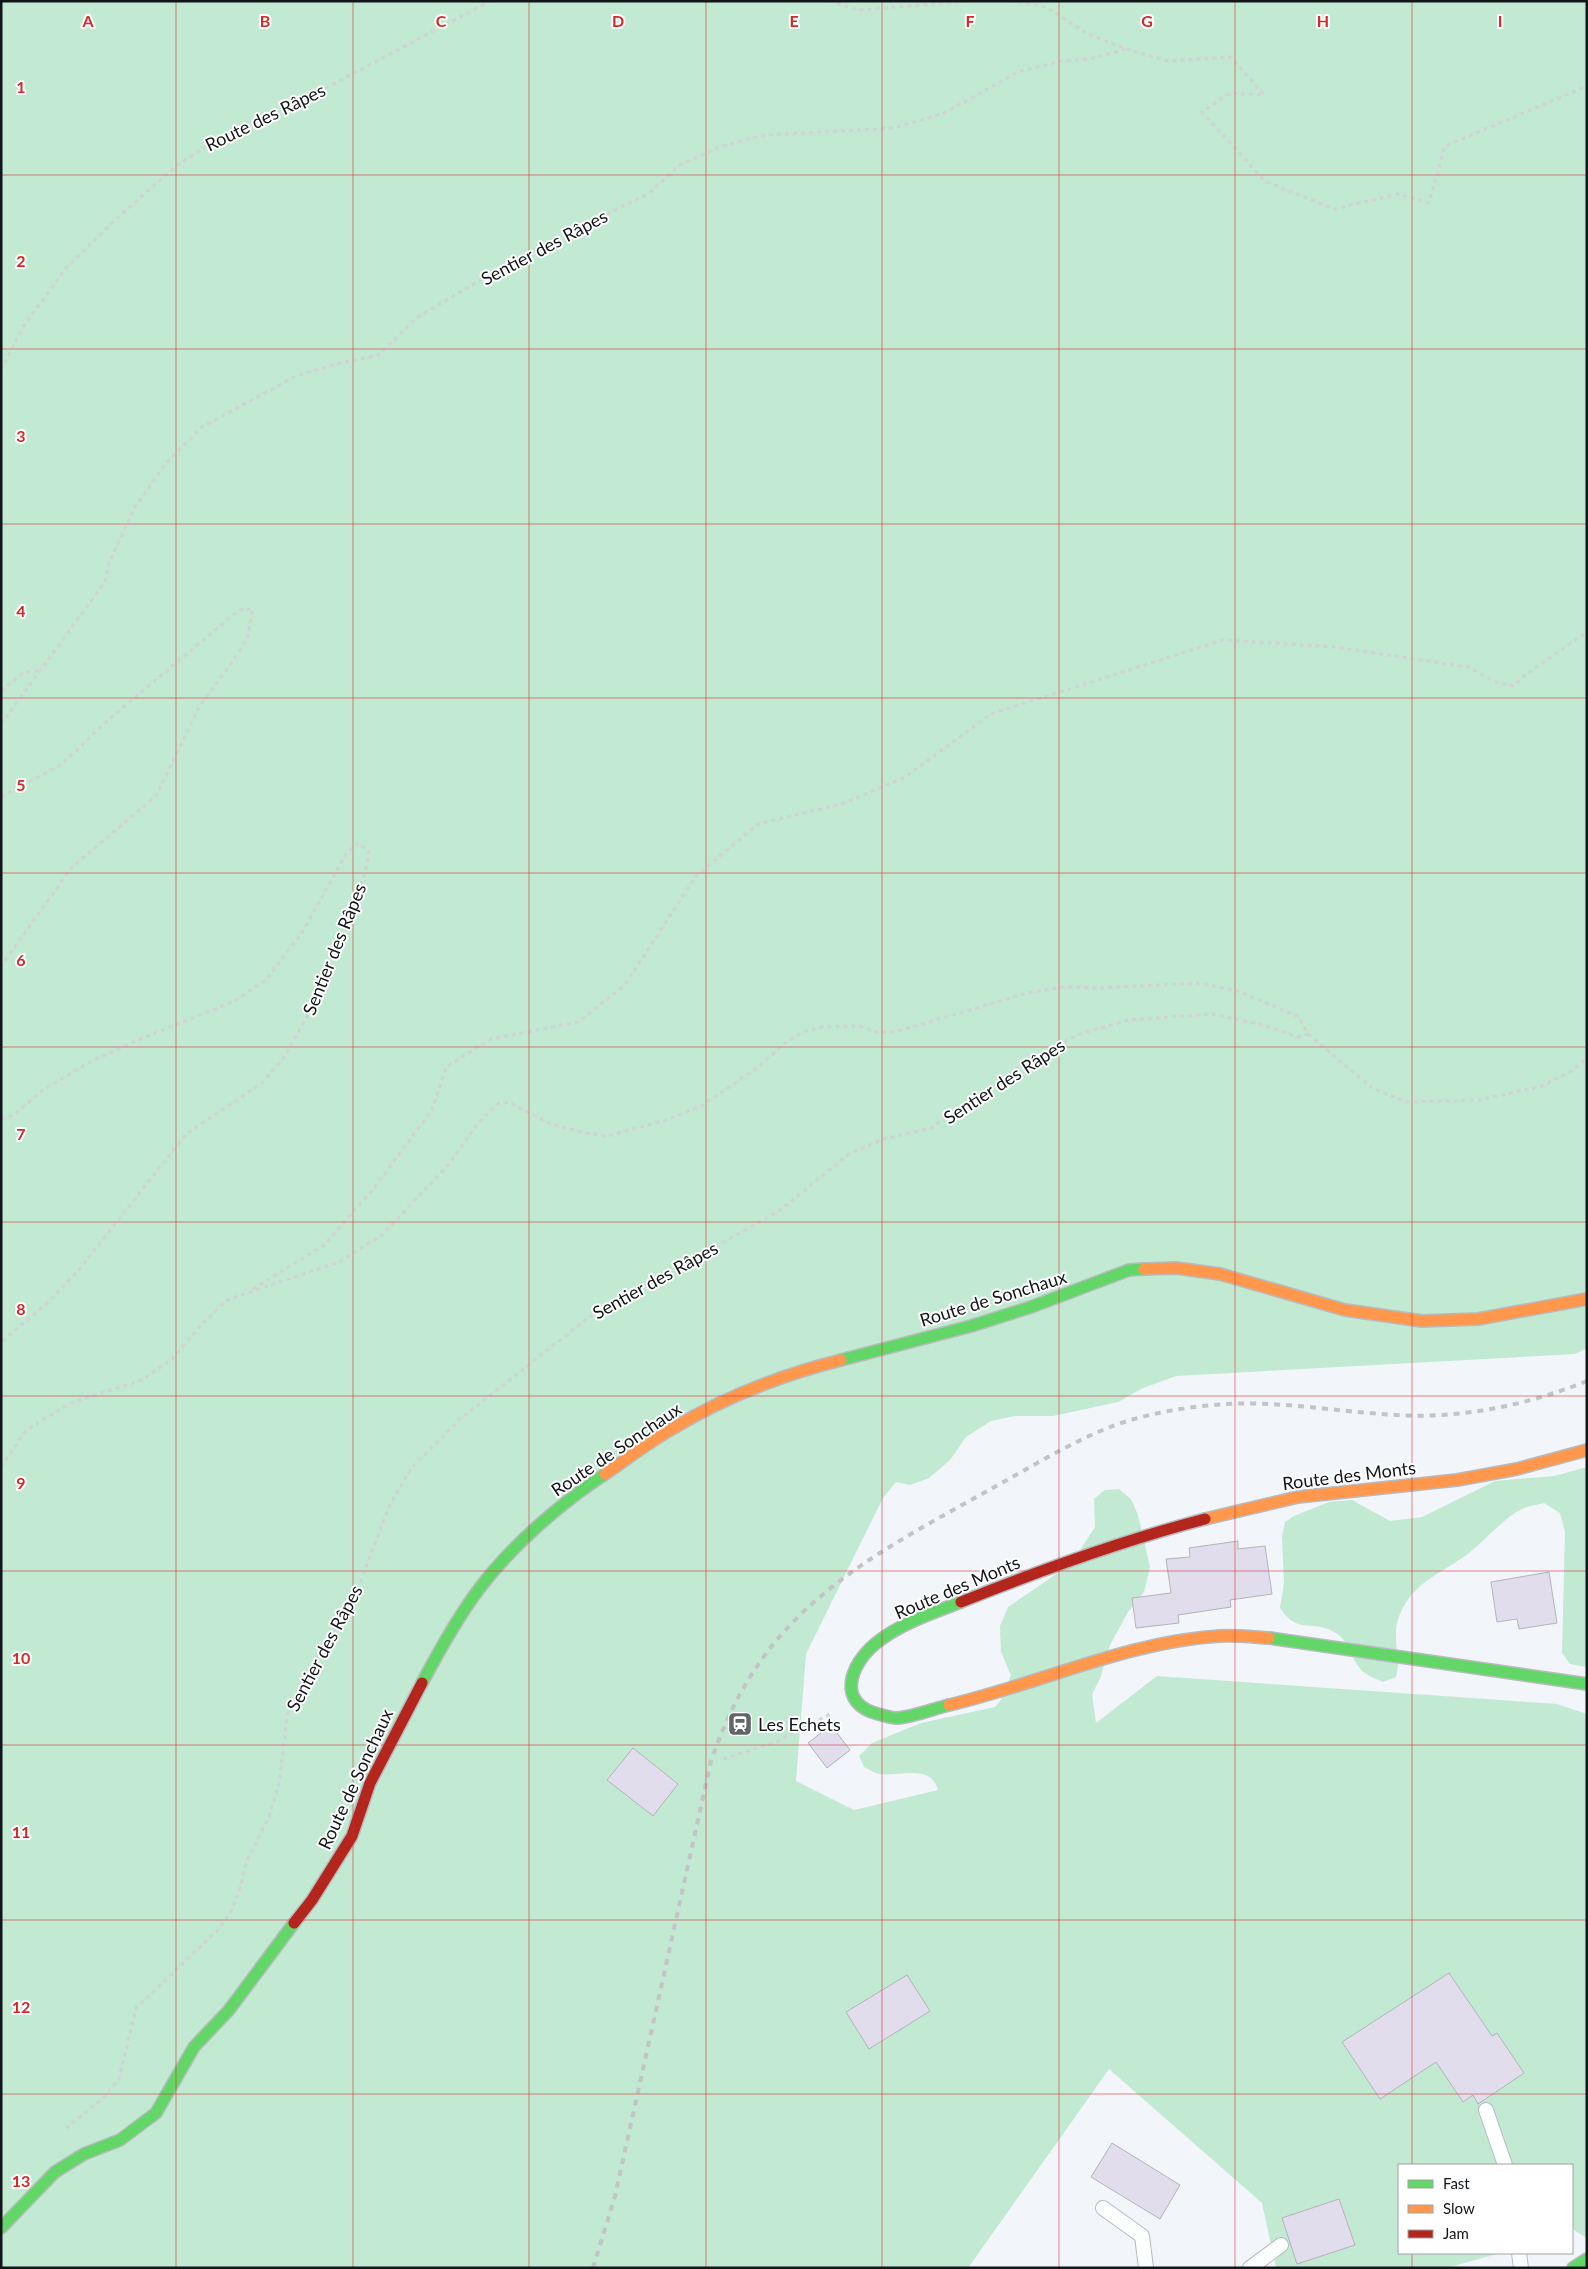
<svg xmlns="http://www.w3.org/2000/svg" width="1588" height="2269" viewBox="0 0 1588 2269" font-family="Lato,sans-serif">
<rect width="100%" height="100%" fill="#f2f6fa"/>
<!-- green -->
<g fill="#c2e9d1">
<path d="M1,1H1587V1348L1575,1354L1176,1376L1143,1388L1118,1402L1053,1416H1015L991,1421L966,1437L950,1460L929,1478L910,1485L896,1482L883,1498L806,1654L796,1781L854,1810L938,1790C931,1763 898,1777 879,1774C874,1773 869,1769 864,1767L859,1756L872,1743L921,1723L995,1707L1001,1700L1011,1675L1001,1652L1000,1626L1008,1607L1071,1564L1095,1527L1094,1499L1105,1490L1119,1489L1131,1499L1138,1515L1150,1567L1144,1592L1128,1612L1110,1645L1100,1679L1092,1694L1096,1723L1157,1676L1557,1704L1587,1714V2238L1575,2231L1572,2226V2165H1399V2253H1501L1446,2268H1276L1262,2203L1109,2069L968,2268H1Z"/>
<path d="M1587,1467L1586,1667L1570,1664L1562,1653L1565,1532L1560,1513L1544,1503C1537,1505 1528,1506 1522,1509C1502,1519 1487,1539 1469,1553C1442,1574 1415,1580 1400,1614C1390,1635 1402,1656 1396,1677L1383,1682C1377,1679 1370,1677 1365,1673C1352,1664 1350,1641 1336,1633C1311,1618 1299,1636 1280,1608L1284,1583L1282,1536L1285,1522L1294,1516L1329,1502L1352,1500L1390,1521L1422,1517L1495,1481L1554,1476Z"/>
</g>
<!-- building -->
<g fill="#e1dded" stroke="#b3b4b8">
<path d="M1238,1541V1549L1265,1546L1272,1594L1230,1600L1231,1607L1178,1615L1179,1623L1136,1628L1132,1598L1171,1593L1166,1559L1190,1557L1189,1548Z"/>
<path d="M1549,1572L1557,1623L1519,1629L1517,1619L1497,1622L1491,1582Z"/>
<path d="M831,1725L850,1750L827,1768L808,1743Z"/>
<path d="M633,1748L678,1784L653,1816L607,1780Z"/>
<path d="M1449,1973L1492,2036L1497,2033L1524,2073L1478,2104L1473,2095L1463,2102L1436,2062L1380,2099L1342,2042Z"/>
<path d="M907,1975L930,2011L869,2049L846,2012Z"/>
<path d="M1112,2143L1180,2185L1160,2219L1091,2177Z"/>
<path d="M1339,2199L1355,2245L1297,2264L1282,2218Z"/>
</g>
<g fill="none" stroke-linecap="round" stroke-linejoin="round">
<defs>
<g id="lane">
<path d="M1486,2110L1505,2165"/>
<path d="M1103,2208L1142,2236L1146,2268"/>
<path d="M1519,2253L1521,2268"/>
<path d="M1250,2268L1281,2245"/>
</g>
<g id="fast">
<path d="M841,1360L971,1326L1031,1307L1129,1270L1144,1269"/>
<path d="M1269,1638L1587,1684"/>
<path d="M422,1683C439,1651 457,1618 479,1589C512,1545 560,1504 605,1474"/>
<path d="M949,1705C933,1709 913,1717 897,1718C891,1718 883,1715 878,1714C836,1703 850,1665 875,1644C899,1624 932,1613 961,1602"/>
<path d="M1,2228L55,2172L84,2154L120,2140L156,2113L194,2047L229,2010L294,1923"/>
<path d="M1573,2268L1587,2259"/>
</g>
<g id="slow">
<path d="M1144,1269L1176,1268L1220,1274L1345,1310L1422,1321L1478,1319L1587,1299"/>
<path d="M605,1474C627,1459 649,1442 672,1429C724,1397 782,1375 841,1360"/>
<path d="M1205,1519L1298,1497L1457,1480L1517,1469L1587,1450"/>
<path d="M949,1705C1039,1684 1126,1642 1219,1636C1236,1635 1253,1637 1269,1638"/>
</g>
<g id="jam">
<path d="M961,1602C1041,1570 1121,1541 1205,1519"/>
<path d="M294,1923L312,1900L352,1836L370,1783L422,1683"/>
</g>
</defs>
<!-- lane casing -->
<use href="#lane" stroke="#b7bbbe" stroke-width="16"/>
<!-- fast casing -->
<use href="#fast" stroke="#b7bbbe" stroke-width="14"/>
<!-- slow casing -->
<use href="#slow" stroke="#b7bbbe" stroke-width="14"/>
<!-- jam casing -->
<use href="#jam" stroke="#b7bbbe" stroke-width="14"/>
<!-- path -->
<g stroke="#d2d3d5" stroke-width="3" stroke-dasharray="4 4" stroke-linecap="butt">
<path d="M829,1L858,10L972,1"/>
<path d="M1126,49L1168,61L1231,57L1264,95L1230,93L1202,112L1265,181L1334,209L1398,194L1429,203L1445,146L1587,86"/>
<path d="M1,370L23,327L66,268L113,222L176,166L230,131L326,88L490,1"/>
<path d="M1,691L24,672L40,671"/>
<path d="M1,724L105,582L109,563L135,507L166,463L202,427L296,376L336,364L379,355L416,318L529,252L648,194L680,165L719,147L765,135L894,128L944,113L1020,71L1062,61L1090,59L1126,49L1088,34L1046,7L1011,1"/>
<path d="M1,797L62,764L109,719L239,610L253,609L247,639L233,661L199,707L156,796L72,867L1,966"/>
<path d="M1308,1034L1372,1088L1407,1102L1479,1100L1542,1086L1573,1070L1587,1058"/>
<path d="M1,1119L13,1115L44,1089L92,1061L145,1037L233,1002L266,980L303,931L347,852L359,843L369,851L365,873L342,938L307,1017L283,1059L262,1083L186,1134L78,1271L45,1305L1,1342"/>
<path d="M253,1289L324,1245L371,1192L432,1110L446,1067L491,1039L578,1022L624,986L696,876L758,824L842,804L905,777L991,714L1223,640L1335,647L1468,667L1498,683L1514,686L1525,675L1587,632"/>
<path d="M1,1467L26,1430L71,1403L142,1380L171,1360L201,1325L227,1300L341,1261L382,1235L450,1163L478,1123L497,1104L508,1102L551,1124L585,1133L608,1136L666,1120L703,1105L758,1067L789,1040L805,1031L821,1027L859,1026L878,1032H895L1027,993L1064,987L1099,988L1198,983L1238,991L1299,1017L1308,1034L1299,1037L1262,1025L1212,1014L1128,1020L1077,1035L1025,1063L931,1128L884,1139L850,1153L779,1211L588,1318L459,1420L410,1470L389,1507L351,1606L313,1662L288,1710L279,1783L269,1817L247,1860L239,1892L231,1911L219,1929L136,2008L119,2079L103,2098L64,2130"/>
<path d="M723,1759L776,1742L830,1714"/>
</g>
<!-- lane -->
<use href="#lane" stroke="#fdfefe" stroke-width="14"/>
<!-- fast -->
<use href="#fast" stroke="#63d668" stroke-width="11"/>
<!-- slow -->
<use href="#slow" stroke="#ff974d" stroke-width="11"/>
<!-- jam -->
<use href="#jam" stroke="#b3261e" stroke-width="11"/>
<!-- rail -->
<path stroke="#c2c4c5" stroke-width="4" stroke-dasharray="6 6" stroke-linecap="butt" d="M593,2268L615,2196L711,1761C730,1706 755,1660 797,1618C854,1561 929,1524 998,1485C1038,1463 1078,1438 1121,1423C1155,1412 1192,1406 1227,1404C1283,1401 1340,1412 1396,1415C1460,1419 1528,1405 1587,1381"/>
</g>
<!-- grid -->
<path fill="none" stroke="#d62828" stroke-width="1" stroke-opacity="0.55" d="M176,1V2268M353,1V2268M529,1V2268M706,1V2268M882,1V2268M1059,1V2268M1235,1V2268M1412,1V2165M1,175H1587M1,349H1587M1,524H1587M1,698H1587M1,873H1587M1,1047H1587M1,1222H1587M1,1396H1587M1,1571H1587M1,1745H1587M1,1920H1587M1,2094H1587M1412,2253V2268"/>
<!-- icons -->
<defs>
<symbol id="station-square" viewBox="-11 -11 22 22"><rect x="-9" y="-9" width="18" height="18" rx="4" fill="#616468" stroke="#fff"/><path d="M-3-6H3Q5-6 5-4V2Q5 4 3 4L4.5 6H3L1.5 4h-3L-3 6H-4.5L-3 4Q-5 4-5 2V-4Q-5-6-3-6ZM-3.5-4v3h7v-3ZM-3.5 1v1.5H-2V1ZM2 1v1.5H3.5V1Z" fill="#fff"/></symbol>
</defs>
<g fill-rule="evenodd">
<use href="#station-square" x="726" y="1710" width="28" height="28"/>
</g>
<g text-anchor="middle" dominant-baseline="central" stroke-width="4" stroke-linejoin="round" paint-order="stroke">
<!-- street labels -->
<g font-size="18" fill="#131619" stroke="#fff">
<text transform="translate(265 117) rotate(-26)">Route des Râpes</text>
<text transform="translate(544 247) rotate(-28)">Sentier des Râpes</text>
<text transform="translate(334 949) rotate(-68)">Sentier des Râpes</text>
<text transform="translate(1004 1081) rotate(-33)">Sentier des Râpes</text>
<text transform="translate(655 1280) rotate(-29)">Sentier des Râpes</text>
<text transform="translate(993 1298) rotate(-17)">Route de Sonchaux</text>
<text transform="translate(616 1449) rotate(-34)">Route de Sonchaux</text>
<text transform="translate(1349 1475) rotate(-7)">Route des Monts</text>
<text transform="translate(957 1587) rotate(-23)">Route des Monts</text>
<text transform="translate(324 1648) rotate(-62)">Sentier des Râpes</text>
<text transform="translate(355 1779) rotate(-65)">Route de Sonchaux</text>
</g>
<!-- poi labels -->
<g font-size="18" fill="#131619" stroke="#fff" text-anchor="start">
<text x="758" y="1724">Les Echets</text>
</g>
</g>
<g font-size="16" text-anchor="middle" font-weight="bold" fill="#d62828" stroke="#fff" stroke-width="4" stroke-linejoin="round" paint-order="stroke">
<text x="88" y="27">A</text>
<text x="265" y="27">B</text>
<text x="441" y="27">C</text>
<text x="618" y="27">D</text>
<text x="794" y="27">E</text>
<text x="970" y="27">F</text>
<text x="1147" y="27">G</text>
<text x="1323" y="27">H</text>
<text x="1500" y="27">I</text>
<text x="21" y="93">1</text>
<text x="21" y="267">2</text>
<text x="21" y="442">3</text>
<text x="21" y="617">4</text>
<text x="21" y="791">5</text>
<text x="21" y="966">6</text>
<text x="21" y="1140">7</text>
<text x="21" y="1315">8</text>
<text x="21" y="1489">9</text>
<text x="21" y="1664">10</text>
<text x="21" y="1838">11</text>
<text x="21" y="2013">12</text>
<text x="21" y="2187">13</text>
</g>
<!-- border -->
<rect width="1588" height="2269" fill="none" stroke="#131619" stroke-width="5"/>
<!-- legend -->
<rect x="1398" y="2164" width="175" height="90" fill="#ffffff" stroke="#a1a2a3"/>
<rect x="1408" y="2180" width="25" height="8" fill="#63d668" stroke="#a1a2a3"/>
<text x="1443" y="2189" font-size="15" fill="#131619">Fast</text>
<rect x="1408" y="2205" width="25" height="8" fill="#ff974d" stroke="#a1a2a3"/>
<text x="1443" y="2214" font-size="15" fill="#131619">Slow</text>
<rect x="1408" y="2230" width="25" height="8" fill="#b3261e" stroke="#a1a2a3"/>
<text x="1443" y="2239" font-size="15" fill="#131619">Jam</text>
</svg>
